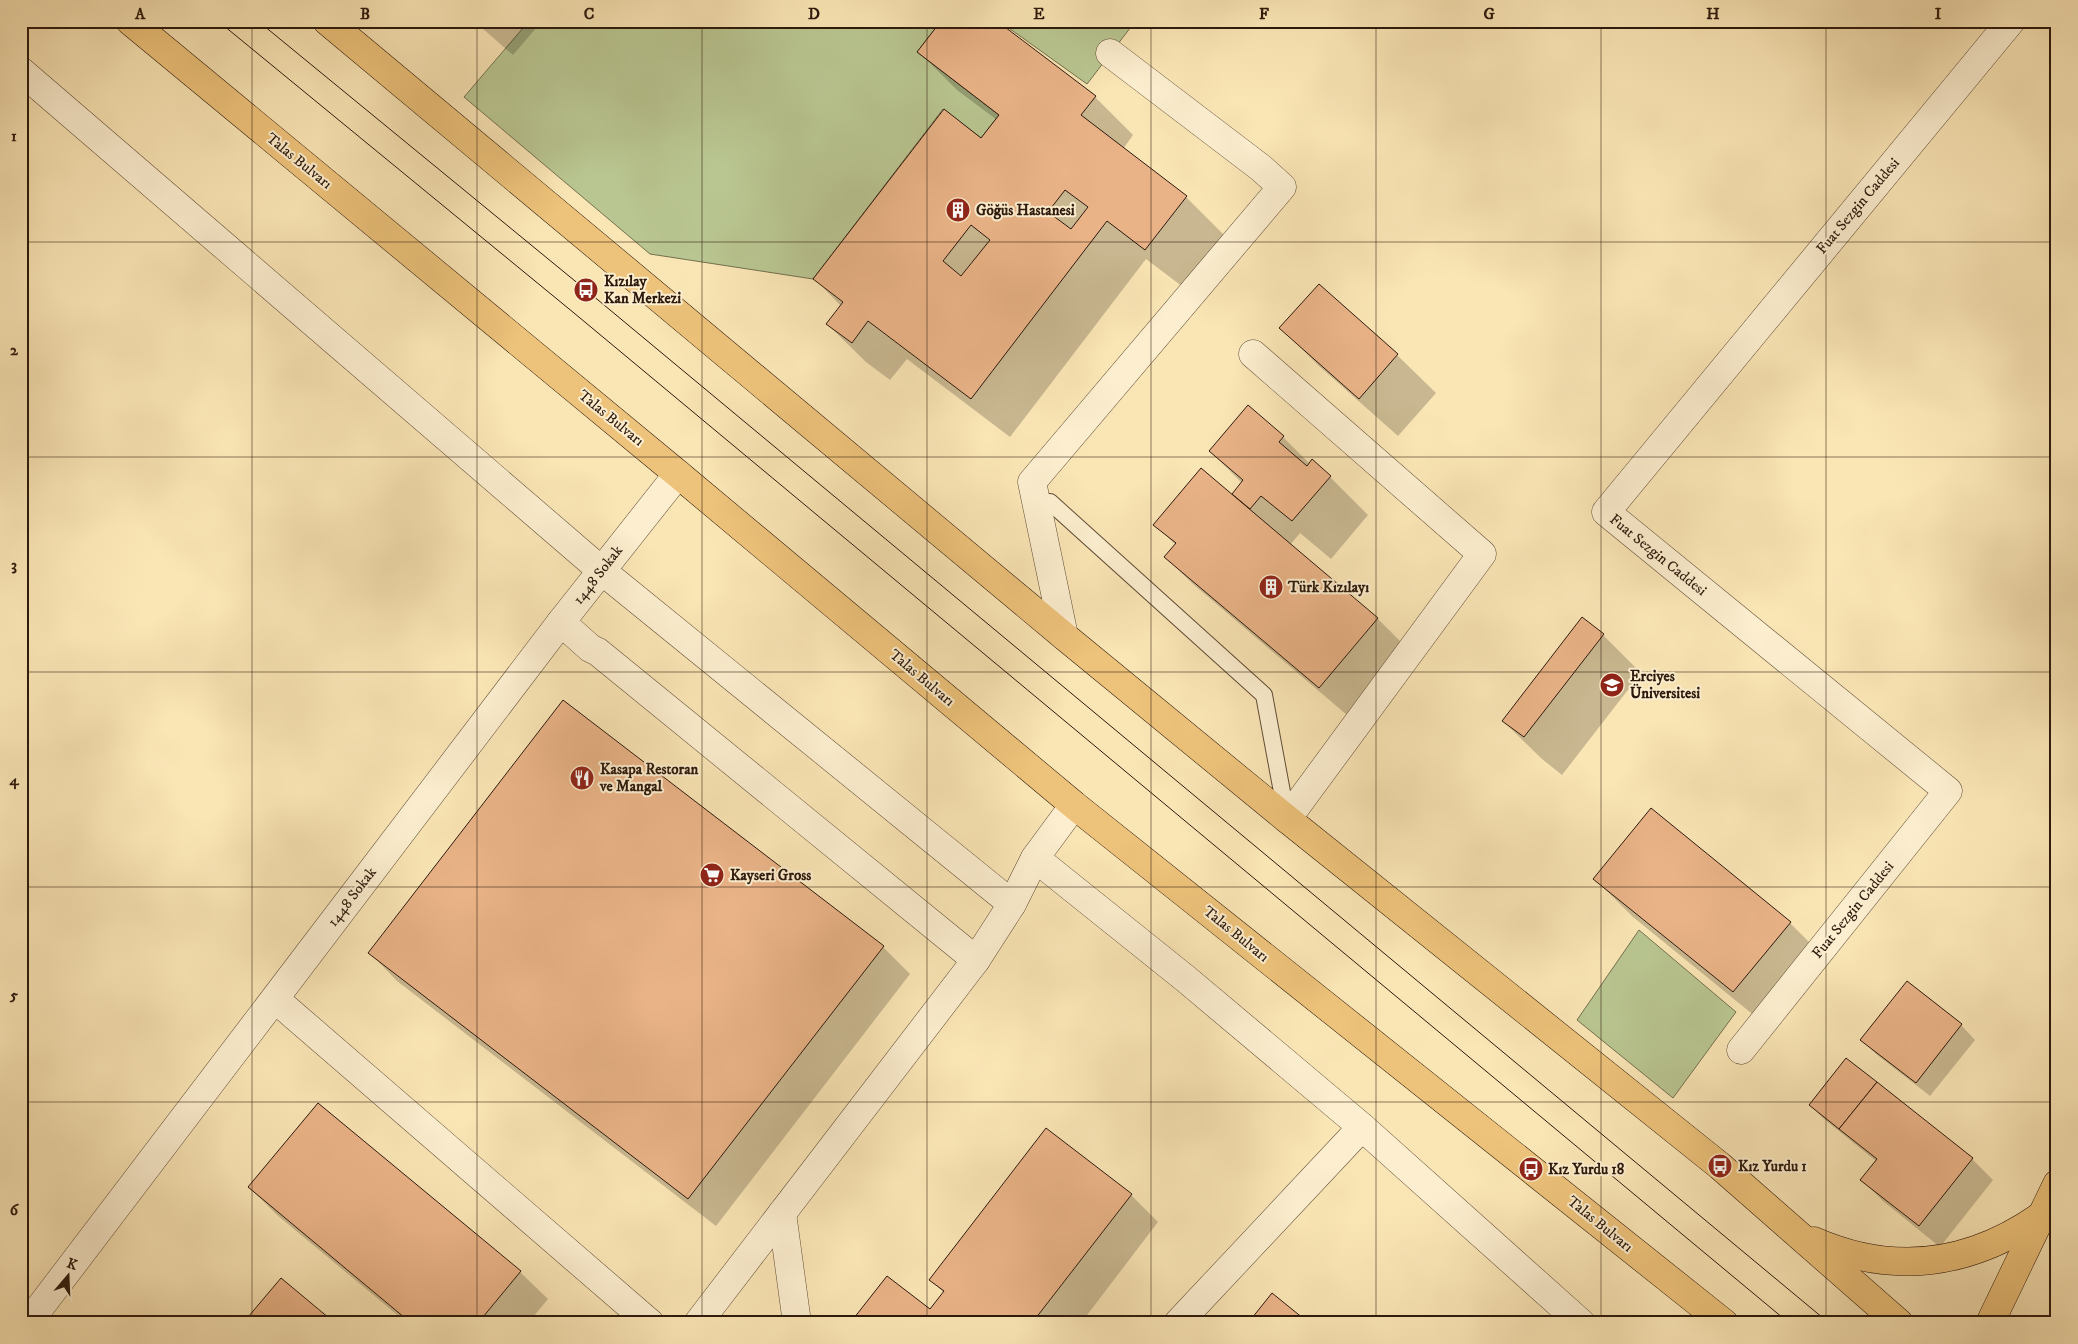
<svg xmlns="http://www.w3.org/2000/svg" width="2078" height="1344" viewBox="0 0 2078 1344" font-family="'IM FELL DW Pica',serif">
<rect width="100%" height="100%" fill="#fae5b5"/>
<filter id="stains"><feTurbulence type="fractalNoise" baseFrequency=".004" numOctaves="4"/><feColorMatrix values="0 0 0 0 .2 0 0 0 0 .09 0 0 0 0 .02 0 0 0 .5 -.17"/></filter>
<radialGradient id="worn" r=".72"><stop offset=".6" stop-color="#630" stop-opacity="0"/><stop offset="1" stop-color="#630" stop-opacity=".3"/></radialGradient>
<!-- green -->
<g fill="#b9c691" stroke="#73704e">
<path d="M529,21H941L917,52L999,115L981,138L943,109L813,279L650,254L464,97Z"/>
<path d="M999,21H1132L1134,23L1087,84Z"/>
<path d="M1639,930L1736,1012L1673,1098L1577,1020Z"/>
</g>
<!-- shadow -->
<g fill="#0003">
<path d="M474,21H542L513,55Z"/>
<path d="M919,52L1095,97L1133,135L1123,149L1186,197L1224,235L1183,287L1146,259L1010,437L907,359L890,380L866,362L827,324L841,306L815,279L982,140L997,120L957,90Z"/>
<path d="M1319,286L1397,355L1436,393L1398,436L1319,366L1281,328Z"/>
<path d="M1283,437L1310,464L1330,477L1368,515L1331,559L1300,533L1290,545L1378,619L1405,646L1347,715L1193,584L1165,557L1176,545L1155,525L1238,498L1242,483L1210,451Z"/>
<path d="M1582,619L1603,635L1641,673L1562,775L1542,759L1503,721Z"/>
<path d="M1595,879L1790,923L1828,961L1772,1030L1633,917Z"/>
<path d="M883,947L910,974L716,1226L397,981L370,953Z"/>
<path d="M1907,982L1961,1025L1975,1040L1930,1096L1876,1054L1862,1040Z"/>
<path d="M318,1104L520,1272L548,1299L528,1323H407L277,1215L249,1187Z"/>
<path d="M1810,1105L1972,1159L1993,1180L1940,1247L1883,1201L1862,1180L1876,1161L1824,1119Z"/>
<path d="M1131,1195L1158,1222L1081,1323H852L930,1311L944,1293L931,1280Z"/>
</g>
<!-- building -->
<g fill="#e9b387" stroke="#2d190c" fill-rule="evenodd">
<path d="M941,21H997L1096,96L1081,115L1187,196L1145,250L1107,221L971,399L868,321L852,343L826,324L843,302L813,279L944,109L981,138L999,115L917,52ZM1065,190L1088,207L1071,229L1048,212ZM971,225L990,240L961,276L943,261Z"/>
<path d="M1319,284L1398,354L1359,399L1279,328Z"/>
<path d="M1248,405L1284,436L1279,442L1307,466L1312,459L1331,476L1292,521L1261,496L1250,509L1232,494L1243,480L1209,451Z"/>
<path d="M1201,468L1378,618L1319,688L1164,557L1176,543L1153,525Z"/>
<path d="M1582,617L1604,634L1524,737L1502,721Z"/>
<path d="M563,700L884,946L688,1199L368,953Z"/>
<path d="M1651,808L1791,922L1733,992L1593,879Z"/>
<path d="M1907,981L1962,1024L1916,1083L1860,1040Z"/>
<path d="M1846,1058L1877,1082L1839,1129L1809,1105Z"/>
<path d="M1877,1082L1973,1158L1919,1226L1860,1180L1877,1159L1839,1129Z"/>
<path d="M318,1103L521,1271L478,1323H411L248,1187Z"/>
<path d="M1046,1128L1132,1194L1032,1323H850L887,1276L930,1309L944,1291L929,1280Z"/>
<path d="M281,1278L335,1323H243Z"/>
<path d="M1272,1293L1309,1323H1248Z"/>
</g>
<g fill="none" stroke-linecap="round" stroke-linejoin="round">
<defs>
<path id="lane" d="M1050,502L1264,695L1287,819"/>
<g id="street">
<path d="M21,71L602,571L1012,904"/>
<path d="M1253,354L1482,554L1287,819"/>
<path d="M561,622L590,648L598,652L976,960"/>
<path d="M1064,636L1032,482L1282,187L1261,168L1110,53"/>
<path d="M1035,858L1186,979L1362,1127L1581,1323"/>
<path d="M275,999L650,1323"/>
<path d="M1741,1050L1948,791L1606,512L2011,21"/>
<path d="M782,1213L797,1323"/>
<path d="M28,1323L561,622L678,474"/>
<path d="M698,1323L976,960L1012,904L1035,858L1074,805"/>
<path d="M1178,1323L1362,1127"/>
</g>
<g id="primary">
<path d="M130,21L678,474L1074,805L1724,1323"/>
<path d="M327,21L1064,636L1287,819L1720,1166L1899,1323"/>
<path d="M1814,1241C1894,1276 1971,1265 2041,1216"/>
<path d="M1990,1323L2057,1184"/>
</g>
</defs>
<!-- lane casing -->
<use href="#lane" stroke="#604c36" stroke-width="18"/>
<!-- street casing -->
<use href="#street" stroke="#604c36" stroke-width="29"/>
<!-- primary casing -->
<use href="#primary" stroke="#2d190c" stroke-width="29"/>
<!-- lane -->
<use href="#lane" stroke="#fceecf" stroke-width="16"/>
<!-- street -->
<use href="#street" stroke="#fceecf" stroke-width="28"/>
<!-- primary -->
<use href="#primary" stroke="#edc27a" stroke-width="28"/>
<!-- tram -->
<g stroke="#2d190c" stroke-width="1">
<path d="M218,21L574,313L1789,1323"/>
<path d="M258,21L586,290L1829,1323"/>
</g>
</g>
<!-- grid -->
<path fill="none" stroke="#2d190c" stroke-width="1" stroke-opacity="0.55" d="M252,21V1323M477,21V1323M702,21V1323M927,21V1323M1151,21V1323M1376,21V1323M1601,21V1323M1826,21V1323M21,242H2057M21,457H2057M21,672H2057M21,887H2057M21,1102H2057"/>
<!-- icons -->
<defs>
<symbol id="building-disc" viewBox="-11 -11 22 22"><circle r="9.5" fill="#8f2418" stroke="#fceecf"/><path d="M-4-6H4V6H1V3H-1V6H-4ZM-2.5-4.3h1.7v1.8h-1.7ZM.8-4.3h1.7v1.8H.8ZM-2.5-1h1.7V.8h-1.7ZM.8-1h1.7V.8H.8Z" fill="#fff"/></symbol>
<symbol id="bus-disc" viewBox="-11 -11 22 22"><circle r="9.5" fill="#8f2418" stroke="#fceecf"/><path d="M-5-6H5V4H4V6H2V4H-2V6H-4V4H-5ZM-3.5-4V0h7V-4ZM-3.5 1.2v1.5H-2V1.2ZM2 1.2v1.5H3.5V1.2Z" fill="#fff"/></symbol>
<symbol id="university-disc" viewBox="-11 -11 22 22"><circle r="9.5" fill="#8f2418" stroke="#fceecf"/><path d="M0-5L7-2L0 1L-7-2ZM-4 1L0 2.5L4 1V4Q0 6-4 4Z" fill="#fff"/></symbol>
<symbol id="restaurant-disc" viewBox="-11 -11 22 22"><circle r="9.5" fill="#8f2418" stroke="#fceecf"/><path d="M-5-6h1v4h1v-4h1v4h1v-4h1v5L-1.5 .5V6h-2V.5L-5-1ZM5-6V6H3V1.5H1.5Q1.5-4 5-6Z" fill="#fff"/></symbol>
<symbol id="supermarket-disc" viewBox="-11 -11 22 22"><circle r="9.5" fill="#8f2418" stroke="#fceecf"/><path d="M-6-5.5h2.5l.6 2H6L4.5 2H-2.5L-4.4-4H-6ZM-1.5 3.2a1.3 1.3 0 1 0 .1 0ZM3 3.2a1.3 1.3 0 1 0 .1 0Z" fill="#fff"/></symbol>
</defs>
<g fill-rule="evenodd">
<use href="#building-disc" x="944" y="196" width="28" height="28"/>
<use href="#bus-disc" x="572" y="276" width="28" height="28"/>
<use href="#building-disc" x="1257" y="573" width="28" height="28"/>
<use href="#university-disc" x="1598" y="671" width="28" height="28"/>
<use href="#restaurant-disc" x="568" y="764" width="28" height="28"/>
<use href="#supermarket-disc" x="698" y="861" width="28" height="28"/>
<use href="#bus-disc" x="1706" y="1152" width="28" height="28"/>
<use href="#bus-disc" x="1517" y="1155" width="28" height="28"/>
</g>
<g text-anchor="middle" dominant-baseline="central" stroke-width="4" stroke-linejoin="round" paint-order="stroke">
<!-- street labels -->
<g font-size="15" fill="#2d190c" stroke="#fceecf">
<text transform="translate(299 161) rotate(39)">Talas Bulvarı</text>
<text transform="translate(1858 206) rotate(-50)">Fuat Sezgin Caddesi</text>
<text transform="translate(611 418) rotate(39)">Talas Bulvarı</text>
<text transform="translate(1658 555) rotate(39)">Fuat Sezgin Caddesi</text>
<text transform="translate(598 575) rotate(-52)">1448 Sokak</text>
<text transform="translate(922 678) rotate(40)">Talas Bulvarı</text>
<text transform="translate(352 897) rotate(-53)">1448 Sokak</text>
<text transform="translate(1853 910) rotate(-51)">Fuat Sezgin Caddesi</text>
<text transform="translate(1236 934) rotate(39)">Talas Bulvarı</text>
<text transform="translate(1600 1224) rotate(39)">Talas Bulvarı</text>
</g>
<!-- poi labels -->
<g font-size="15" font-weight="bold" fill="#2d190c" stroke="#fceecf" text-anchor="start">
<text x="976" y="210">Göğüs Hastanesi</text>
<text x="604" y="281">Kızılay<tspan x="604" dy="17">Kan Merkezi</tspan></text>
<text x="1288" y="587">Türk Kızılayı</text>
<text x="1630" y="676">Erciyes<tspan x="1630" dy="17">Üniversitesi</tspan></text>
<text x="600" y="769">Kasapa Restoran<tspan x="600" dy="17">ve Mangal</tspan></text>
<text x="730" y="875">Kayseri Gross</text>
<text x="1738" y="1166">Kız Yurdu 1</text>
<text x="1548" y="1169">Kız Yurdu 18</text>
</g>
</g>
<!-- margin -->
<rect width="2078" height="1344" fill="none" stroke="#fae5b5" stroke-width="55"/>
<!-- north arrow -->
<g transform="translate(68 1276) rotate(19)" stroke="#fceecf" stroke-width="4" paint-order="stroke">
<path d="M0-4L9 19L0 12L-9 19Z" fill="#2d190c"/>
<text y="-8" font-size="14" font-weight="bold" text-anchor="middle" fill="#2d190c">K</text>
</g>
<rect x="28" y="28" width="2022" height="1288" fill="none" stroke="#2d190c" stroke-width="2"/>
<g font-size="16" text-anchor="middle" font-weight="bold" fill="#2d190c">
<text x="140" y="19">A</text>
<text x="365" y="19">B</text>
<text x="589" y="19">C</text>
<text x="814" y="19">D</text>
<text x="1039" y="19">E</text>
<text x="1264" y="19">F</text>
<text x="1489" y="19">G</text>
<text x="1713" y="19">H</text>
<text x="1938" y="19">I</text>
<text x="14" y="141">1</text>
<text x="14" y="355">2</text>
<text x="14" y="570">3</text>
<text x="14" y="785">4</text>
<text x="14" y="1000">5</text>
<text x="14" y="1215">6</text>
</g>
<rect width="100%" height="100%" filter="url(#stains)"/>
<rect width="100%" height="100%" fill="url(#worn)"/>
</svg>
